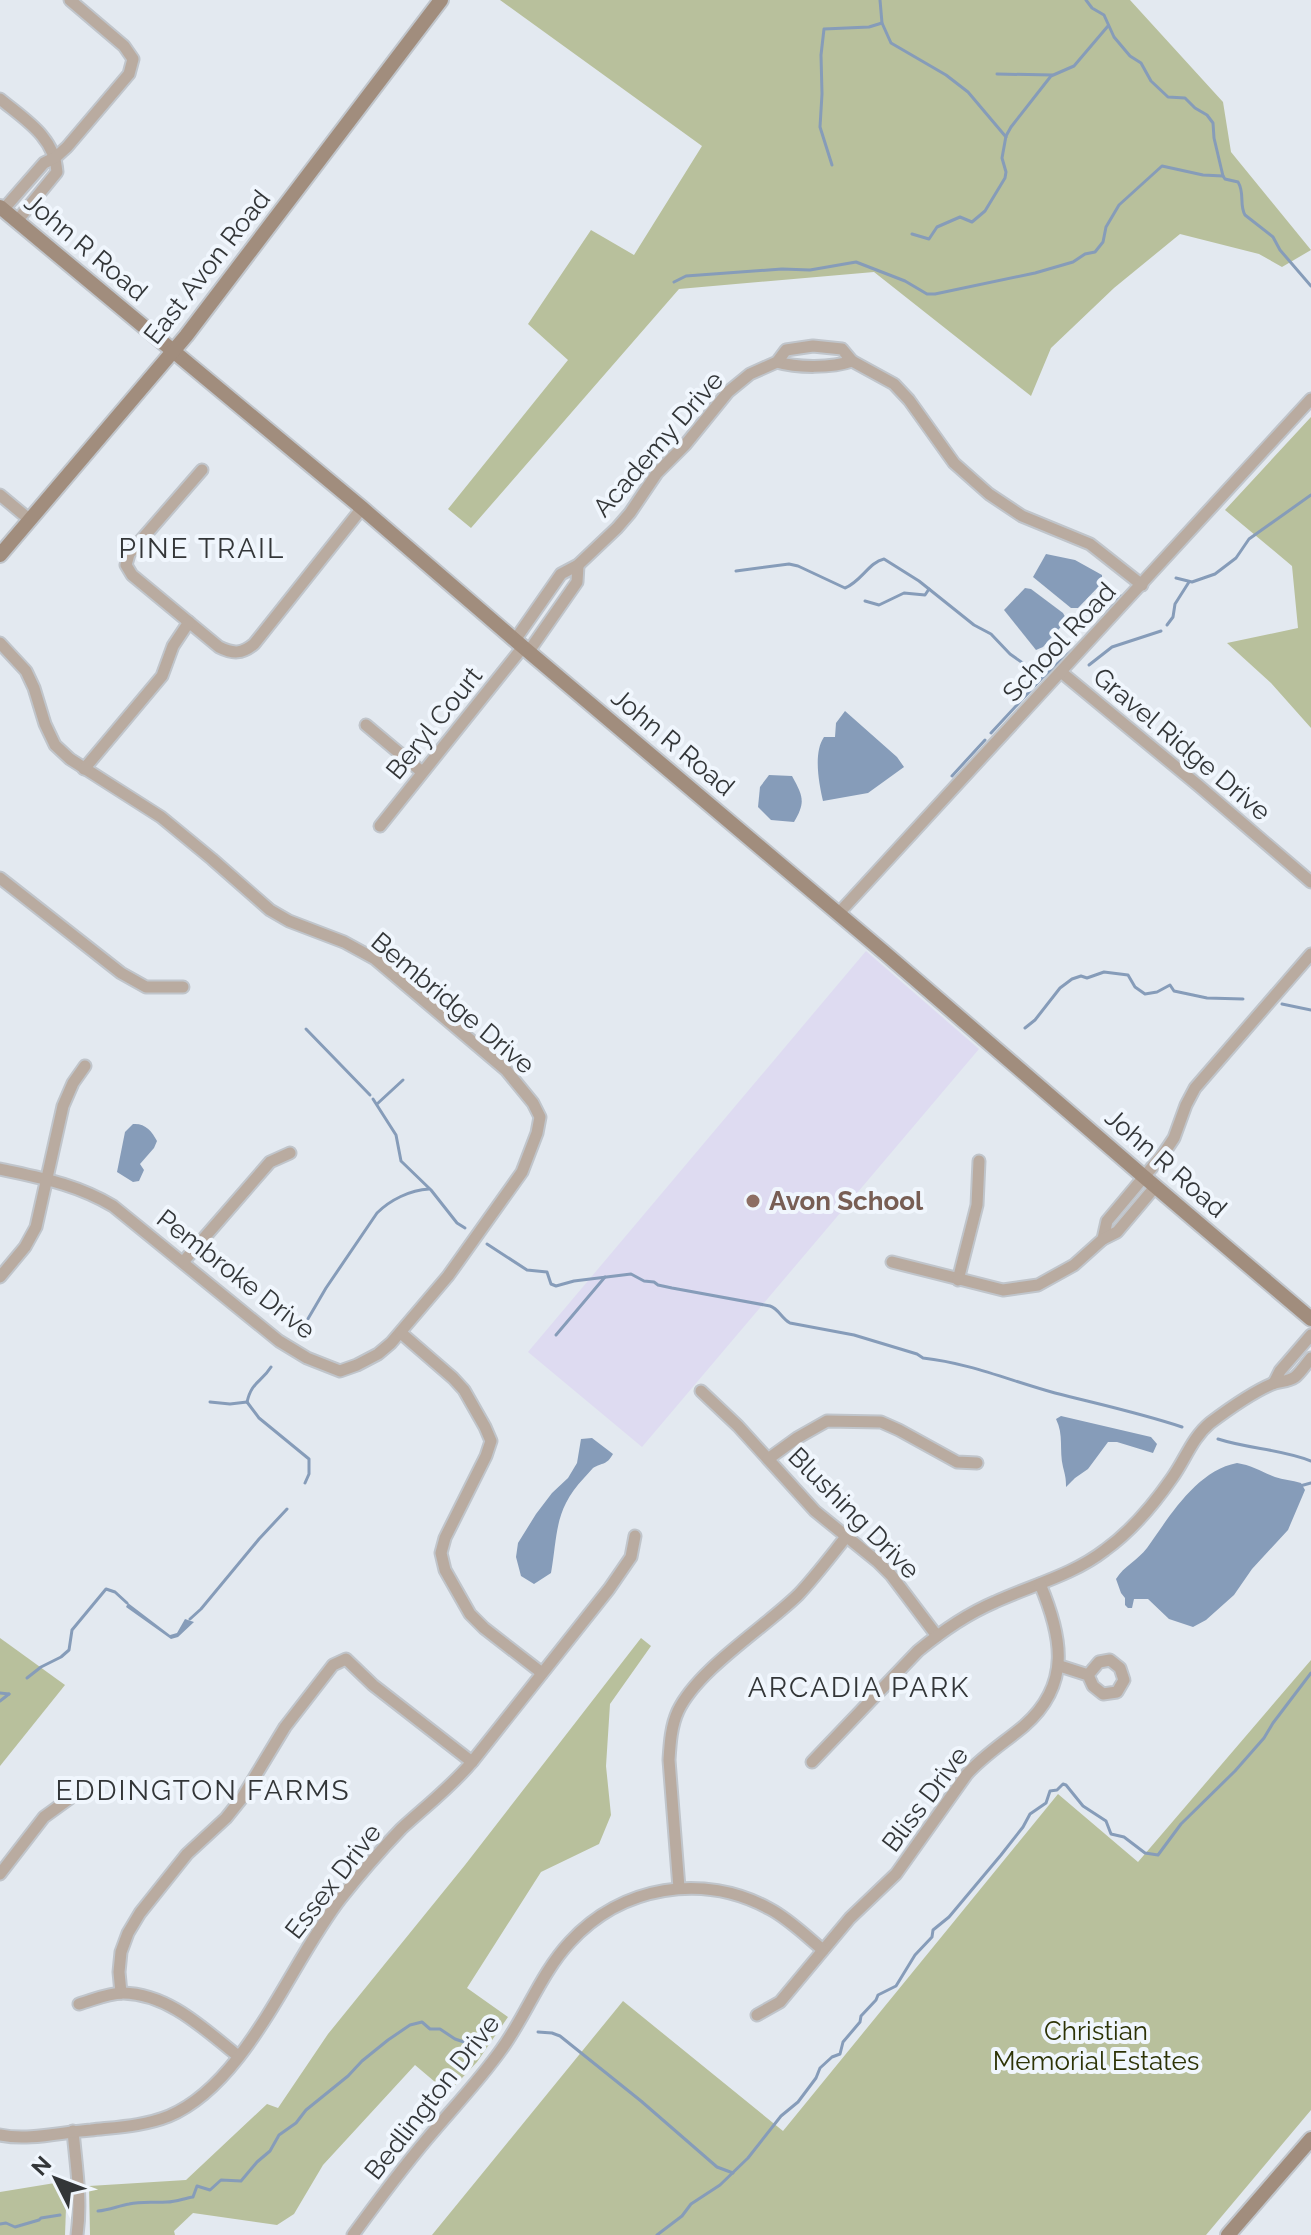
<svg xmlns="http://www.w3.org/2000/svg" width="1311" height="2235" viewBox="0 0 1311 2235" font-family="Raleway,sans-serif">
<rect width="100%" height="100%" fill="#e3e9f0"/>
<!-- education -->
<path fill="#dedbf1" d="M866,951L979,1049L642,1447L528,1352Z"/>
<!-- green -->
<g fill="#b8c09c">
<path d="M500,0H1130L1223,102L1231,152L1311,250L1282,267L1259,254L1180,234L1114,288L1051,348L1031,396L874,272L679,289L471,528L448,509L568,360L528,324L591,230L634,255L702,146Z"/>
<path d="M1311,417V728L1271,683L1227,643L1298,628L1292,566L1225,510Z"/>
<path d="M0,1638L65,1685L0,1766Z"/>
<path d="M641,1638L651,1646L610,1704L606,1766L611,1815L599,1844L541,1872L467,1988L508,2017L477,2062L448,2093L415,2065L323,2165L294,2214L277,2225L193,2213L174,2231L175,2235H90L89,2186L186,2180L267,2104L278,2108L328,2034L465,1865Z"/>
<path d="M1311,1660V2110L1206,2235H432L623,2001L783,2131L1058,1794L1138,1862Z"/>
<path d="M67,2181L65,2235H0V2192Z"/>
</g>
<!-- water -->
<g fill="#869cb9">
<path d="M1046,554L1075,560L1102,575V583L1078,608H1071L1033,577Z"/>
<path d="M1025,588L1031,589L1063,613L1067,620L1043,647L1036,650L1004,610Z"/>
<path d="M845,711L897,757L904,767L868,793L823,801C819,783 813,753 824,737H835L836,723Z"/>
<path d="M769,775L792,776C803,796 806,802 794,822L771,820L758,807L760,787Z"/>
<path d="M133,1124C145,1123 152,1131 157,1141L154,1148L140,1164L144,1170L139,1181L133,1182L117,1172L125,1132Z"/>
<path d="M1061,1416L1151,1437L1157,1444L1153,1453L1117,1442H1108L1088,1469L1075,1478L1066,1487C1066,1478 1065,1475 1063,1467C1059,1450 1064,1435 1056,1419Z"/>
<path d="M592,1438L613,1454C606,1466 603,1462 593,1468C590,1471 587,1475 584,1478C554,1510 558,1533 551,1573L534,1584L521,1576L516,1557L518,1543L536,1514L552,1493L568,1478L577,1463L581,1439Z"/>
<path d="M1237,1463C1251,1465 1262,1472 1275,1477C1283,1480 1292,1480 1301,1483L1305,1490L1288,1530L1252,1569L1234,1595L1206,1620L1193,1627L1169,1619L1148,1599H1134L1132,1608H1128L1125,1605V1598L1121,1593L1116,1579C1124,1566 1138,1560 1147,1548C1170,1516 1196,1471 1237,1463Z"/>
<path d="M128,1603L170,1635L177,1633L185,1619L194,1622L178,1637L171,1639L126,1607Z"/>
</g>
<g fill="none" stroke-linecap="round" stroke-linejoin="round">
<!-- stream -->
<g stroke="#869cb9" stroke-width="3">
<path d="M880,0L882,23L891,43L946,75L968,92L1006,137"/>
<path d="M1086,0L1092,8L1104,15L1114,37L1130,56L1141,63L1151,81L1168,97L1185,98L1195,108L1207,115L1213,123L1214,138L1223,176"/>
<path d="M997,74L1052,75"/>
<path d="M832,165L820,127L822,94L821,55L824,29L869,27L882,23"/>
<path d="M912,234L929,239L937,227L960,217L972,222L985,211L1005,178L1006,172L1002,158L1006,136L1011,127L1051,76L1074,66L1108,26"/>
<path d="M674,282L686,276L782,269L810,270L856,262L905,281L927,294H935L1035,273L1073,262L1085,254L1095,252L1103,242L1106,227L1119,205L1162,166L1203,175L1223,176L1225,179L1238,182C1245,193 1239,205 1245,215L1273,237L1280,250L1311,286"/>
<path d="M736,571L789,564L798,566L845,588C861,582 869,562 884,559L919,581L974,625L991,634L1010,654L1034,671"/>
<path d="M1176,578L1192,582L1215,574L1236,558L1249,539L1311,495"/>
<path d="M865,601L879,605L904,593L925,595L929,589"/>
<path d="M1103,617L1121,596"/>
<path d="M1167,625L1173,617L1175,604L1189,582"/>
<path d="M1089,665L1112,647L1161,631"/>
<path d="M991,733L1042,678L1082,641"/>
<path d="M952,776L985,740"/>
<path d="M1282,1004L1311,1010"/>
<path d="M1025,1028L1035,1020L1060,988L1072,979L1081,976L1087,978L1104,972L1128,975L1135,987L1145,994L1157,992L1170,985L1174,991L1207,998L1243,999"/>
<path d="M306,1029L370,1095"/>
<path d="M373,1099L396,1135L401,1161L431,1190L457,1223L465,1228"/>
<path d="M377,1104L403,1080"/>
<path d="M487,1244L527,1270L547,1272L551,1284L556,1286L574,1281L631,1274L644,1281L654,1282L658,1285L672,1288L770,1306C779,1309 781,1318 790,1323L854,1335L917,1354L923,1358C969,1363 1011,1381 1055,1393C1098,1404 1140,1413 1182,1427"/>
<path d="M302,1329L326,1288L377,1213C390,1200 410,1190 429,1189"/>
<path d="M556,1335L605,1277"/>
<path d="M210,1402L230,1404L247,1402"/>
<path d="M247,1402L259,1418L309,1459V1474L305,1483"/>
<path d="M247,1402C252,1381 261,1383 271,1367"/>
<path d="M1218,1439C1249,1449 1281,1449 1311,1461"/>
<path d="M1300,1486L1311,1483"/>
<path d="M190,1619L201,1609L259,1539L287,1509"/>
<path d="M27,1678L41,1667L61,1657L69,1650L72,1630L106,1589L115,1592L127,1603"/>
<path d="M0,1693L9,1694"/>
<path d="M0,1701L9,1694"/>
<path d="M538,2032L552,2033L560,2036L641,2101L717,2167L733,2173"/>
<path d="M98,2211C109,2210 118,2206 129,2204C142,2201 154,2203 167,2202C176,2202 185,2198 193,2197L197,2186L210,2190L221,2180L241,2181L257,2162L270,2151L279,2135L296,2123L306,2110L348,2076L362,2061L388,2040L410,2025L422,2022L430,2029H440L455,2039L482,2048"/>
<path d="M0,2224L6,2223L15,2227L39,2220L41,2218L60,2215"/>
<path d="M657,2235L682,2216L691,2204L720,2185L748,2158L781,2116L798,2102L816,2078L820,2068L832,2057L840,2054L843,2042L860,2022L861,2016L876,2000L878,1995L896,1986L915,1955L932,1937L933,1930L949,1917L1001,1855L1023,1827L1030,1814L1046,1803L1050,1791L1057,1790L1063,1784L1066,1785L1083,1806L1106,1821L1111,1834L1124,1837L1145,1853L1158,1855L1181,1824L1235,1771L1264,1738L1273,1723L1311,1673"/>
</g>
<defs>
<g id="street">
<path d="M0,99C24,119 55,137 57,172L17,221"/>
<path d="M3,210L44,163L56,157L67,147L129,74L133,59L124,46L70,0"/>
<path d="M777,362C797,368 832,368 852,361"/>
<path d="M202,470L129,554L126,565L132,575L219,647C233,654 242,654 254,644L362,508"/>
<path d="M0,495L30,520"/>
<path d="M515,640L561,574L578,565L617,528L630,513L657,473L685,445L728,392L750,374L777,362L786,350L813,346L842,349L852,361L894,384L909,400L954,463L989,494L1022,516L1090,544L1142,585"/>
<path d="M0,643L26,671L34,688L45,724L55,745L70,759L161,817L212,859L270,910L289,921L344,942L375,959L506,1070L533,1103L540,1117L537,1133L522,1172L448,1276L391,1343L378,1354L357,1365L340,1371L307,1358L279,1341L113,1206C76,1184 41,1178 0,1169"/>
<path d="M529,651L577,582L578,565"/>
<path d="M1061,672L1199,786L1311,882"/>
<path d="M366,725L422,772"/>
<path d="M84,769L162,676L173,646L189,622"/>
<path d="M380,826L523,647"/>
<path d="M0,878L121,973L146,987H183"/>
<path d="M839,913L1311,399"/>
<path d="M1103,1239L1107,1221L1164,1153L1174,1138L1186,1105L1195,1088L1311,954"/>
<path d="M184,1261L270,1162L290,1153"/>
<path d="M892,1262L1003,1290L1038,1285L1074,1265L1103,1239L1117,1232L1155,1187"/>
<path d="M0,1277L25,1247L36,1227L63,1106L73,1083L85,1066"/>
<path d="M958,1280L977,1205L979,1161"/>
<path d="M401,1333L453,1378L464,1390L485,1427L491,1441L486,1456L445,1538L441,1553L445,1570L470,1614L484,1628L542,1673"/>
<path d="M1274,1383L1280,1371L1311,1335"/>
<path d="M701,1391L738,1426L815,1511L878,1562L891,1575L937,1636"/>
<path d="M768,1459L797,1438L827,1421L881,1422L899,1430L957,1462L977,1463"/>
<path d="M1060,1666L1088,1675L1093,1686L1103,1694L1117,1692L1124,1680L1120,1668L1110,1660L1099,1662L1088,1675"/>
<path d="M812,1762L918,1651C941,1632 967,1614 995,1602C1032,1585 1073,1575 1105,1550C1130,1532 1154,1504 1172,1478C1185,1460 1192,1438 1210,1423C1226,1411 1253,1392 1272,1384C1280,1381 1288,1382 1295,1377C1301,1372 1306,1364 1311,1358"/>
<path d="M0,1874L44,1817L73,1796"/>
<path d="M679,1888L669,1760C670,1744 671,1726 678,1711C698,1669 763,1629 798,1595C815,1577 830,1557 846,1537"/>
<path d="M121,1993L119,1972L121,1952L128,1933L140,1913L187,1854L226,1818L242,1798L285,1727L333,1665L346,1659L373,1685L472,1762"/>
<path d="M79,2004C93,2000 108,1993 123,1993C169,1994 204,2029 238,2056"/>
<path d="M757,2015L780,2002L850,1918L896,1874L967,1774C984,1755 1005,1742 1024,1726C1072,1684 1062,1636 1040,1584"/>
<path d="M73,2131C76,2165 82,2201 77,2235"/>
<path d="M0,2135C29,2141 62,2132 91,2130C118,2127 144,2126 169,2116C247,2083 290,1963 341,1898C360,1874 380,1851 401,1829C425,1807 451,1787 472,1762L609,1589L631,1557L635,1536"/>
<path d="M353,2235C377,2202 401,2170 427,2139C452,2109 479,2081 501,2050C526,2016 541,1973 570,1942C621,1886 703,1872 770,1909C789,1919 806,1936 823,1950"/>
</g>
<g id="secondary">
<path d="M0,207L362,508L523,647L885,953L1143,1176L1311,1319"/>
<path d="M0,555L186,336L441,0"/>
<path d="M1228,2235L1311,2139"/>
</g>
</defs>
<!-- street casing -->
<use href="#street" stroke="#c0c5cb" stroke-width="15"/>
<!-- secondary casing -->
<use href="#secondary" stroke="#c0c5cb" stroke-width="18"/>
<!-- street -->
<use href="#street" stroke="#b9aba0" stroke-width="11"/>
<!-- secondary -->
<use href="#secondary" stroke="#a18d7d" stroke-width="14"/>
</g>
<!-- markers -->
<circle fill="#8d6e63" stroke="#f0f6fd" stroke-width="3" cx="753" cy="1201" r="8"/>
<g text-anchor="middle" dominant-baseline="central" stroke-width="8" stroke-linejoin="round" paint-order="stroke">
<!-- street labels -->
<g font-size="26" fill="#333638" stroke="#f0f6fd">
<text transform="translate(86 247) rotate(40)">John R Road</text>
<text transform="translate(207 267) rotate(-52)">East Avon Road</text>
<text transform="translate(658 444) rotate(-49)">Academy Drive</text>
<text transform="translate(1059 642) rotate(-47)">School Road</text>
<text transform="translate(434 723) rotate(-51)">Beryl Court</text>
<text transform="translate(673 742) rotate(40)">John R Road</text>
<text transform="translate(1182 744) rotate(40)">Gravel Ridge Drive</text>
<text transform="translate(453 1003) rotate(40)">Bembridge Drive</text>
<text transform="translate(1166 1163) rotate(41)">John R Road</text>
<text transform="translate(236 1274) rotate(38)">Pembroke Drive</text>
<text transform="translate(854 1513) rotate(45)">Blushing Drive</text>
<text transform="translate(925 1799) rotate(-53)">Bliss Drive</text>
<text transform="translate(333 1881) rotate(-52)">Essex Drive</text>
<text transform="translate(432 2097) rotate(-52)">Bedlington Drive</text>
</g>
<!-- education labels -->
<g font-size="26" font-weight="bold" fill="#785e54" stroke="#f0f6fd" text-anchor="start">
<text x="769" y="1201">Avon School</text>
</g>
<!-- park labels -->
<g font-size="26" fill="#2d3306" stroke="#f0f6fd">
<text x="1096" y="2031">Christian<tspan x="1096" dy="30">Memorial Estates</tspan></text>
</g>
<!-- neighbourhood labels -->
<g font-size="28" letter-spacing="2" fill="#333638" stroke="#f0f6fd">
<text x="202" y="548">PINE TRAIL</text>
<text x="859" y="1687">ARCADIA PARK</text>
<text x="203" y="1790">EDDINGTON FARMS</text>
</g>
</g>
<!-- north arrow -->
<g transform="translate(56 2179) rotate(312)" stroke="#f0f6fd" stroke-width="6" paint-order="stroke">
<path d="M0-6L14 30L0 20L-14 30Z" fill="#333638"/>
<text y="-12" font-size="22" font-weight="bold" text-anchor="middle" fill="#333638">N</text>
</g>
</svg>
